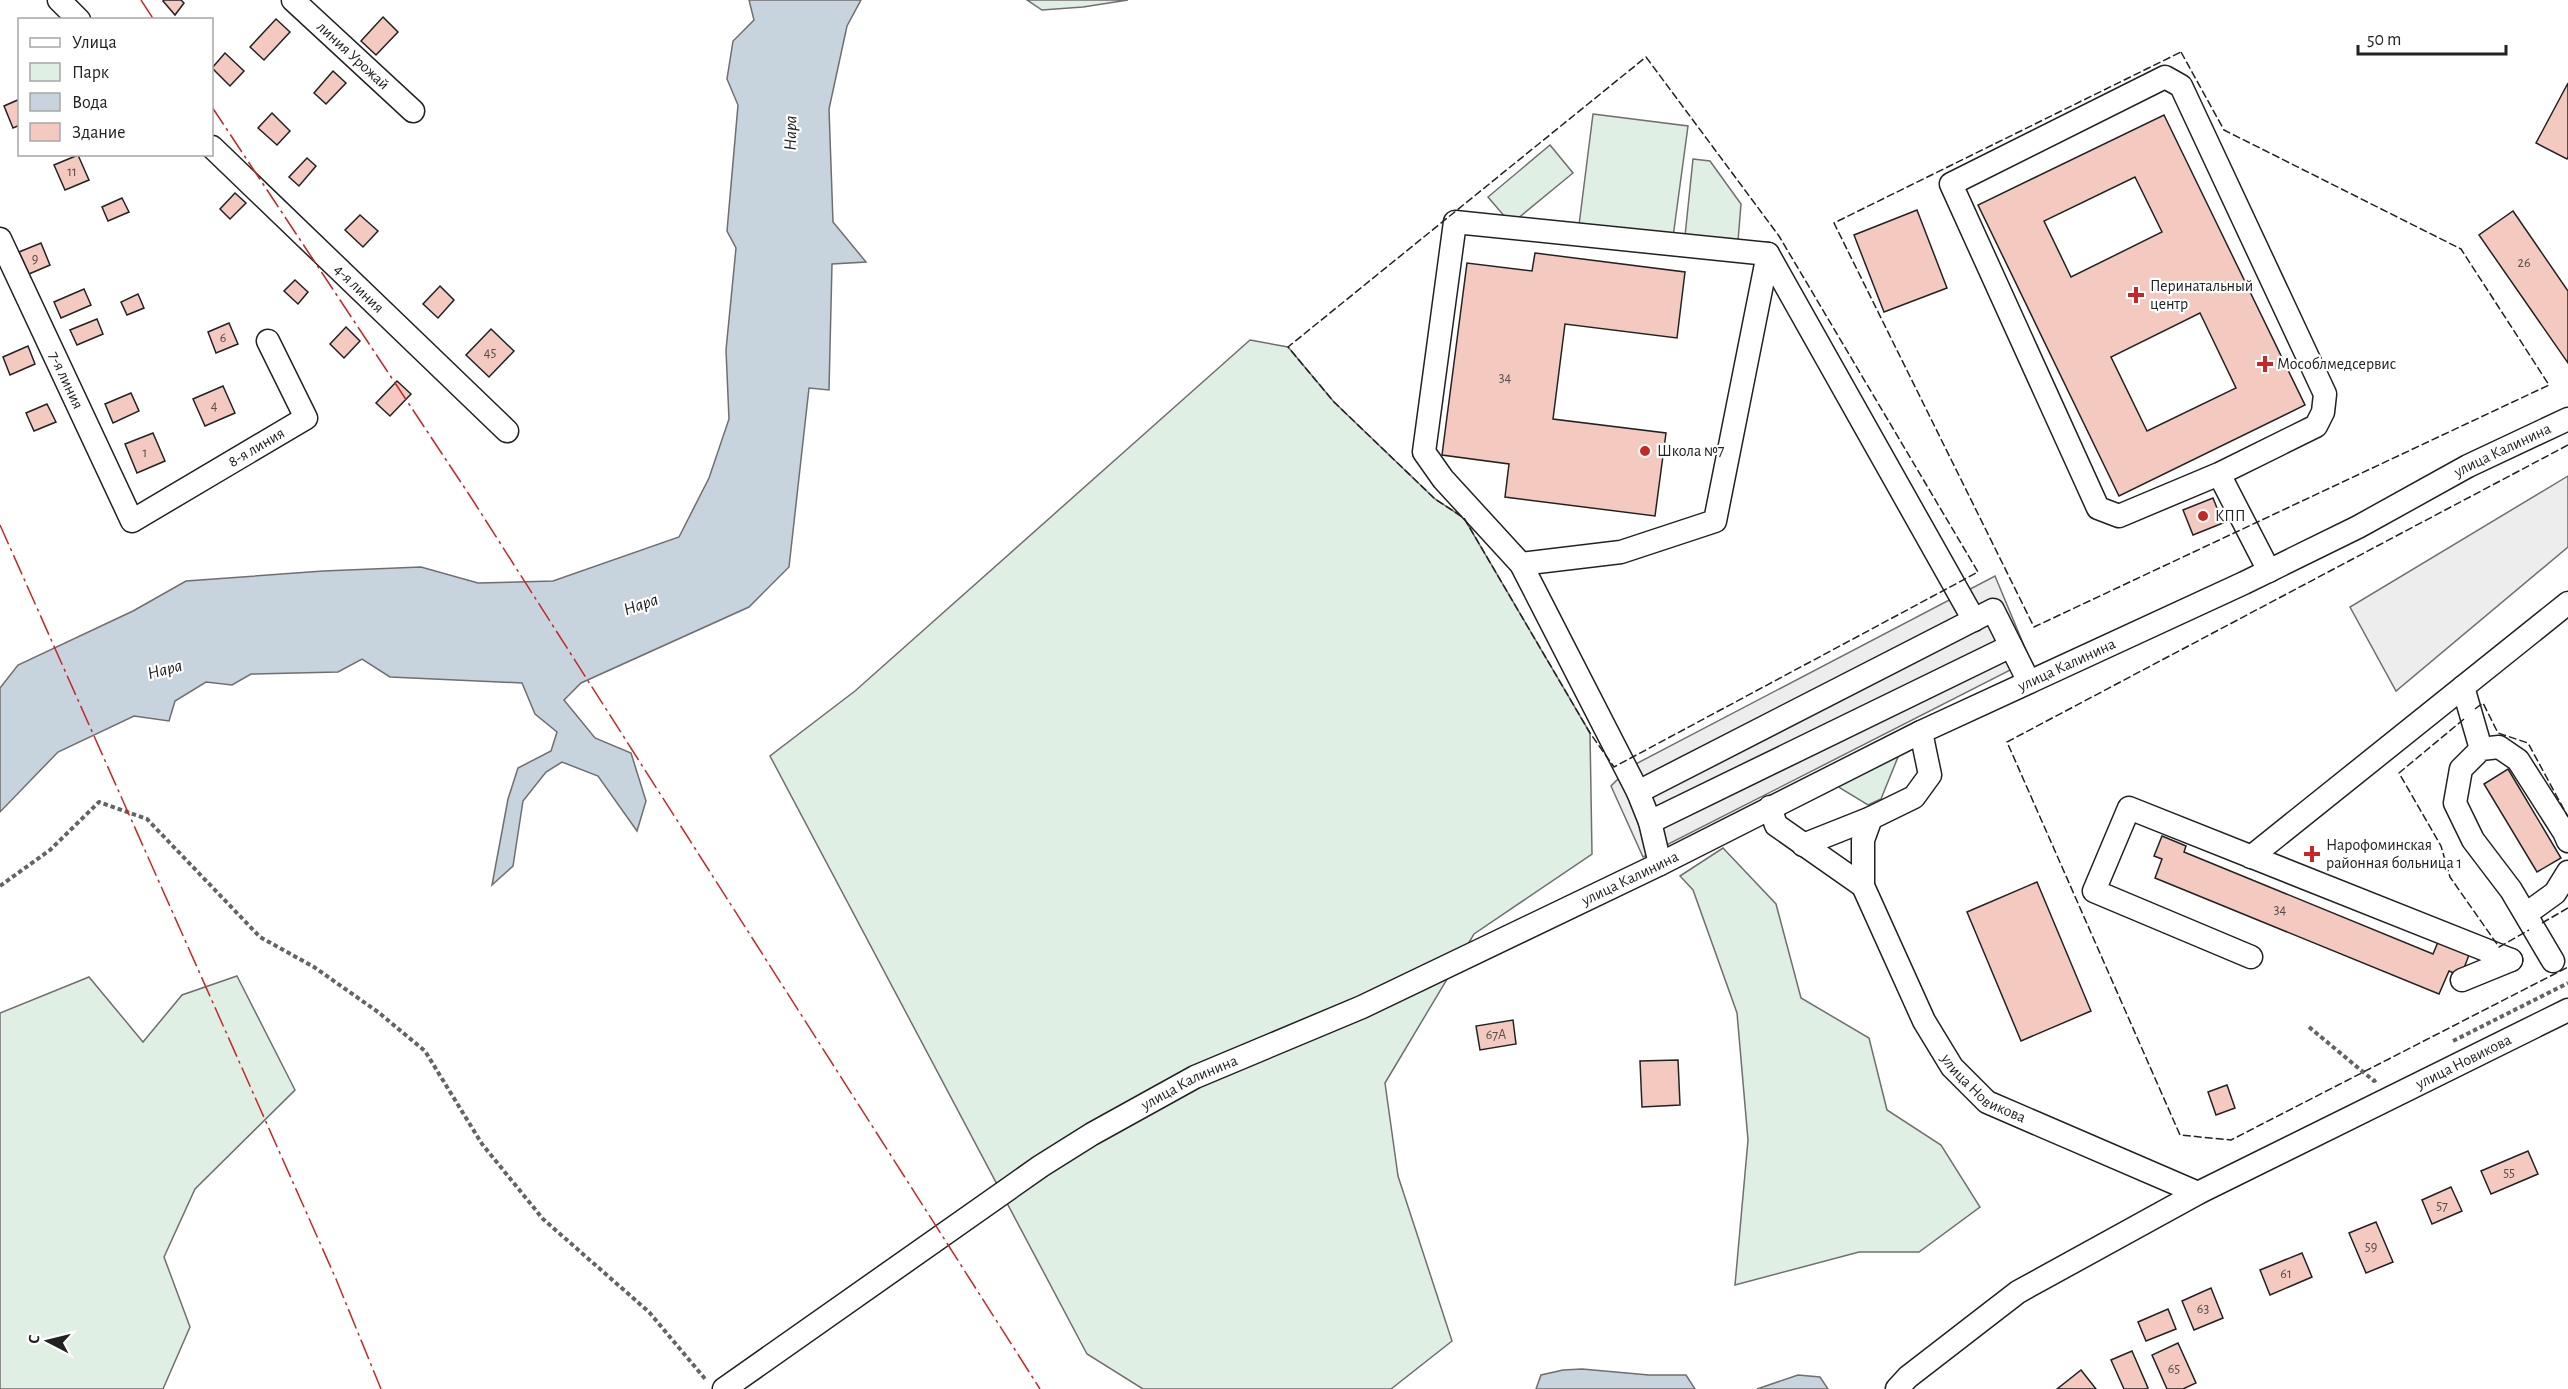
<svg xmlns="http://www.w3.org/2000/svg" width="2568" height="1389" viewBox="0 0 2568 1389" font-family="'Alegreya Sans',sans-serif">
<rect width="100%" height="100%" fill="#fff"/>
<!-- green -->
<g fill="#e0efe3" stroke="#6f6f6f" stroke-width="1.5">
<path d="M1027,0H1128L1083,7L1042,10Z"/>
<path d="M1593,114L1688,126L1673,237L1579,225Z"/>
<path d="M1550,145L1573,173L1511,224L1488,197Z"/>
<path d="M1693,159L1710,161L1741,204L1738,241L1685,236Z"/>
<path d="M1250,340L1288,347L1334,402L1435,499L1464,518L1590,733L1592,854L1474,934L1385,1083L1398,1176L1452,1341L1391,1389H1143L1087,1354L770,756L855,691Z"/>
<path d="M1896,756L1898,757L1881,799L1868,805L1840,788L1838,785Z"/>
<path d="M1723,848L1776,904L1801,998L1869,1038L1887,1110L1941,1145L1980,1207L1919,1252H1859L1735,1285L1748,1140L1737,1013L1693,890L1680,876Z"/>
<path d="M237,976L295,1090L195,1189L164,1257L190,1327L163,1389H0V1013L89,977L143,1042L182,995Z"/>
</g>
<!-- parking -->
<g fill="#ededed" stroke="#6f6f6f" stroke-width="1.5">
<path d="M2568,476V547L2396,691L2350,607Z"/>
<path d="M1995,576L2030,660L1643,857L1611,786L1630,767Z"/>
</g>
<!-- water -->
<g fill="#c7d3dd" stroke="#6f6f6f" stroke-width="1.5">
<path d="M749,0H861L847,26L829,109L833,222L866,262L832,264L829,390L809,388L789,567L749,607L581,683L564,700L595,738L631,753L646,801L637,831L598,776L562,762L546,772L523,801L513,866L492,885L508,799L518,768L551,751L557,732L535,714L522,683L390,677L362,659L338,672L251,674L232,685L206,682L175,701L169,721L134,716L58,752L0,812V688L18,665L133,611L186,581L323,571L421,567L478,583L553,581L679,537L709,478L729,419L726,350L736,248L727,231L738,105L727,79L733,41L754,20Z"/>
<path d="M1582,1369L1649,1375H1686L1695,1389H1536L1541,1375L1563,1370Z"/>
<path d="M1798,1375L1820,1377L1828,1389H1757Z"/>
</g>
<!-- building -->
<g fill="#f3c9c0" stroke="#222" stroke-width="1.5" fill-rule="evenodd">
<path d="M164,0H181L184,3L175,15L163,1Z"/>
<path d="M383,17L398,32L376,55L361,41Z"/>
<path d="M276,19L290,32L264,60L250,47Z"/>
<path d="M225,53L244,71L230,86L212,68Z"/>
<path d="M333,71L346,83L326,104L314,93Z"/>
<path d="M2568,83V157L2567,159L2536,143Z"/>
<path d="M20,99V125L13,128L4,106Z"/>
<path d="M272,113L290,131L277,145L258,128Z"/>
<path d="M2164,115L2305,405L2119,496L1978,205ZM2135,177L2162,232L2071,277L2044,221ZM2200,313L2236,388L2147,431L2111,357Z"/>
<path d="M78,155L89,180L65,190L54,165Z"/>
<path d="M307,158L316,166L299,186L289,177Z"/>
<path d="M235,193L246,203L230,219L220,209Z"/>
<path d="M122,198L129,212L108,221L102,207Z"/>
<path d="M1917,210L1947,288L1884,312L1854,235Z"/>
<path d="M2513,211L2568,291V363L2479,235Z"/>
<path d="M360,215L378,231L363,247L345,230Z"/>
<path d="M41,243L50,265L29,274L19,252Z"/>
<path d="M1535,253L1685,272L1677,338L1565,324L1553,419L1666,433L1655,516L1505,497L1509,464L1442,455L1467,263L1532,271Z"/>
<path d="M295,280L308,292L298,304L284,291Z"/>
<path d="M440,286L454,300L438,318L423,304Z"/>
<path d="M84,289L91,305L61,318L54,302Z"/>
<path d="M138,294L144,308L127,315L121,302Z"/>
<path d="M97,319L103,334L77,345L70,330Z"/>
<path d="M229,323L238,344L216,353L208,332Z"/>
<path d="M346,327L360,341L344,358L330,344Z"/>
<path d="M491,329L514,351L489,377L466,355Z"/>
<path d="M28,346L35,364L10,375L3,357Z"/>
<path d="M397,381L411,394L390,416L376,403Z"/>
<path d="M223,386L235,413L205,426L193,399Z"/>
<path d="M131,393L139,411L113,423L105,404Z"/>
<path d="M47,404L56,422L34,431L26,413Z"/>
<path d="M153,433L165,461L137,473L125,444Z"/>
<path d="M2213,498L2223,523L2193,535L2183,510Z"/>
<path d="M2508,769L2561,858L2537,872L2484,784Z"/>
<path d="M2162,836L2186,846L2184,852L2433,954L2438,942L2469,955L2461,976L2449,971L2439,994L2155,878L2162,859L2154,856Z"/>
<path d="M2037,882L2091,1011L2021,1041L1967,912Z"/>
<path d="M1513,1020L1516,1044L1480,1050L1476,1026Z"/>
<path d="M1678,1060L1680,1105L1642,1107L1640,1061Z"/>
<path d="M2227,1085L2235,1108L2216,1115L2208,1092Z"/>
<path d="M2528,1151L2538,1174L2491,1194L2481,1171Z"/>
<path d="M2451,1187L2462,1211L2432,1224L2422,1200Z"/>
<path d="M2376,1222L2393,1262L2366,1273L2349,1233Z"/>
<path d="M2302,1253L2312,1277L2270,1295L2260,1270Z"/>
<path d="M2211,1288L2223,1318L2194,1330L2182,1301Z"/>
<path d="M2168,1309L2176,1329L2146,1341L2138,1322Z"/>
<path d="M2178,1343L2196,1383L2183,1389H2167L2152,1355Z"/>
<path d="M2132,1351L2148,1388L2146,1389H2124L2111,1360Z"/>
<path d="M2081,1370L2096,1389H2057Z"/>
</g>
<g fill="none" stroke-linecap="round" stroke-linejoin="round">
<defs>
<g id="minor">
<path d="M59,0L79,20"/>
<path id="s1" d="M293,0L413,111"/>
<path id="s2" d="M212,147L507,431"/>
<path id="s3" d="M0,239L132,521L306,418L268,341"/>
<path d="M2219,474L2119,516L2098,508L1951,184L2165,77L2181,86L2325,394L2323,412L2316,426L2219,474L2269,571"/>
<path d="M1521,564L1621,552L1715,521L1768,254"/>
<path d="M2463,687L2481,749"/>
<path id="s4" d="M1921,732L1930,775L1914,797L1871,818L1863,840V886L1924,1021L1952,1067L1987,1102L2198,1193L2568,1010"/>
<path d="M1638,792L1993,610L2029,682"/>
<path d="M1770,807L1776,825L1863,886"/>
<path d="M1650,822L2011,646"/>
<path d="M1803,845L1871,818"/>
<path d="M2251,857L2568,603"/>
<path d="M1660,864L1650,822L1638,792L1521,564L1443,479L1424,452L1455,222L1768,254L1974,620"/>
<path d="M2526,914L2555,893L2568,872"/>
<path d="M2251,957L2094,891L2129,808L2511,960"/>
<path d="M2553,961L2511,890L2473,840L2455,803L2461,769L2481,749L2499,747L2518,760L2564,832L2568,841"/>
<path d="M2462,980L2511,960"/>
<path id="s5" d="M724,1389L1041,1166L1092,1134L1195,1077L1362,1007L1660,864L1921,732L2244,583L2358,527L2468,466L2568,419"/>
<path d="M1897,1389L1908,1377L2018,1292L2198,1193"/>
</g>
</defs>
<!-- minor casing -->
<use href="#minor" stroke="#222" stroke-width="25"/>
<!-- path -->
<g stroke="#646464" stroke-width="4" stroke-dasharray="4.5 3" stroke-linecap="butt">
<path d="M0,886L50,850L99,802L147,819L260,937L314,967L378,1012L425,1051L482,1144L543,1219L649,1312L706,1380"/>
<path d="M2309,1027L2374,1081L2377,1079"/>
<path d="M2453,1041L2568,983"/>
</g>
<!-- minor -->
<use href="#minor" stroke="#fff" stroke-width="22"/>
<!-- fence -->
<g stroke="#222" stroke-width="1.5" stroke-dasharray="8 3" stroke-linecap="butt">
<path d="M2181,52L2224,130L2461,249L2549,385L2034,627L1834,223Z"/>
<path d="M1646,57L1779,236L1978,572L1614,767L1590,733L1464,518L1435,499L1334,402L1288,347Z"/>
<path d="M2568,445L2007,742L2180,1135L2231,1140L2568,967"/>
<path d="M2475,709L2483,703L2498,733L2528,743L2568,817"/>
<path d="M2464,719L2399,773L2441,846L2450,877L2499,947L2529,930"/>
<path d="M2542,923L2568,908"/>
</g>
<!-- power -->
<g stroke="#c62828" stroke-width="1.5" stroke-dasharray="21 4.5 3 4.5" stroke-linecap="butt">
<path d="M141,0L154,20"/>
<path d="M212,107L472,499L1040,1389"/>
<path d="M0,525L336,1279L381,1389"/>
</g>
</g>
<!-- markers -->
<g fill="#c62828" stroke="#fff" stroke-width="2">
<path d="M2133 286h6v6h6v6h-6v6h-6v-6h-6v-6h6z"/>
<path d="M2262 355h6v6h6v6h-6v6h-6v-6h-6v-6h6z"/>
<circle cx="1645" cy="451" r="6"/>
<circle cx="2203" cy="516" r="6"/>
<path d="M2309 845h6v6h6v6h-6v6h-6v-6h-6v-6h6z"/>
</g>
<g text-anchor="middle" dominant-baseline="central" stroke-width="4.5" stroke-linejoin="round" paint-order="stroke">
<!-- number labels -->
<g font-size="14" fill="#564c4a">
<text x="72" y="172">11</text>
<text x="35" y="259">9</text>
<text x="2524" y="263">26</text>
<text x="223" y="338">6</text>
<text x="490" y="353">45</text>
<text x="1505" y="378">34</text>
<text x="214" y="406">4</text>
<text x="145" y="453">1</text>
<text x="2280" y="910">34</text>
<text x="1496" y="1035">67А</text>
<text x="2509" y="1173">55</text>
<text x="2442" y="1206">57</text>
<text x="2371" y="1247">59</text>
<text x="2286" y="1274">61</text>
<text x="2203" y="1309">63</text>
<text x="2174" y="1369">65</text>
</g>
<!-- street labels -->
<g font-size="16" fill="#222" stroke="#fff">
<text stroke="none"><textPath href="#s1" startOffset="82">линия Урожай</textPath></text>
<text stroke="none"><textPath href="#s2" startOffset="204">4-я линия</textPath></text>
<text stroke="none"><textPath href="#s3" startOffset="156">7-я линия</textPath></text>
<text stroke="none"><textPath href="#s3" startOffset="456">8-я линия</textPath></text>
<text stroke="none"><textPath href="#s5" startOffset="2016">улица Калинина</textPath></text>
<text stroke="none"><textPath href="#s5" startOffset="1530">улица Калинина</textPath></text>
<text stroke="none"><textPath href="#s5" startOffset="1044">улица Калинина</textPath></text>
<text stroke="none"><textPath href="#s4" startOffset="966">улица Новикова</textPath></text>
<text stroke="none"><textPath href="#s5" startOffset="558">улица Калинина</textPath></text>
<text stroke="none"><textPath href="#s4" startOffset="429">улица Новикова</textPath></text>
</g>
<!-- poi labels -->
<g font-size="16" fill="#222" stroke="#fff" text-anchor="start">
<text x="2150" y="286">Перинатальный<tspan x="2150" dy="18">центр</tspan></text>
<text x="2277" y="364">Мособлмедсервис</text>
<text x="1657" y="451">Школа №7</text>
<text x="2215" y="516">КПП</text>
<text x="2326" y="845">Нарофоминская<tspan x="2326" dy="18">районная больница 1</tspan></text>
</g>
<!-- water labels -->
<g font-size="18" font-style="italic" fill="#222" stroke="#fff">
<text transform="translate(791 133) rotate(-89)">Нара</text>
<text transform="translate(641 605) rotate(-19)">Нара</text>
<text transform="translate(165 670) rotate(-15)">Нара</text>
</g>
</g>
<!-- legend -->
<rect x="18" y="18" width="195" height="138" fill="#ffffff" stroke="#a7a7a7" stroke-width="1.5"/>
<rect x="30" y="38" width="30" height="9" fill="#ffffff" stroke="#a7a7a7" stroke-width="1.5"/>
<text x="72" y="48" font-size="18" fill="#222222">Улица</text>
<rect x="30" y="63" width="30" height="18" fill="#e0efe3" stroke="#a7a7a7" stroke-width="1.5"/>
<text x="72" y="78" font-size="18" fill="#222222">Парк</text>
<rect x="30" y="93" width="30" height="18" fill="#c7d3dd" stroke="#a7a7a7" stroke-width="1.5"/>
<text x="72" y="108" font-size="18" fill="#222222">Вода</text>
<rect x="30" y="123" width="30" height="18" fill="#f3c9c0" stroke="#a7a7a7" stroke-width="1.5"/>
<text x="72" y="138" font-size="18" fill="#222222">Здание</text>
<!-- north arrow -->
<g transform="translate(48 1341) rotate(277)" stroke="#ffffff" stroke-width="4.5" paint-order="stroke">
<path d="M0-4.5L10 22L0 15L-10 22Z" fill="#222222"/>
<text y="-9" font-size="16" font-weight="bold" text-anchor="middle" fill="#222222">С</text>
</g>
<!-- scale -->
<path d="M2358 45v9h148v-9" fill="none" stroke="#222222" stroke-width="3"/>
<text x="2367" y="45" font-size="18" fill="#222222" stroke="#ffffff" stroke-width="4.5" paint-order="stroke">50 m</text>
</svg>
